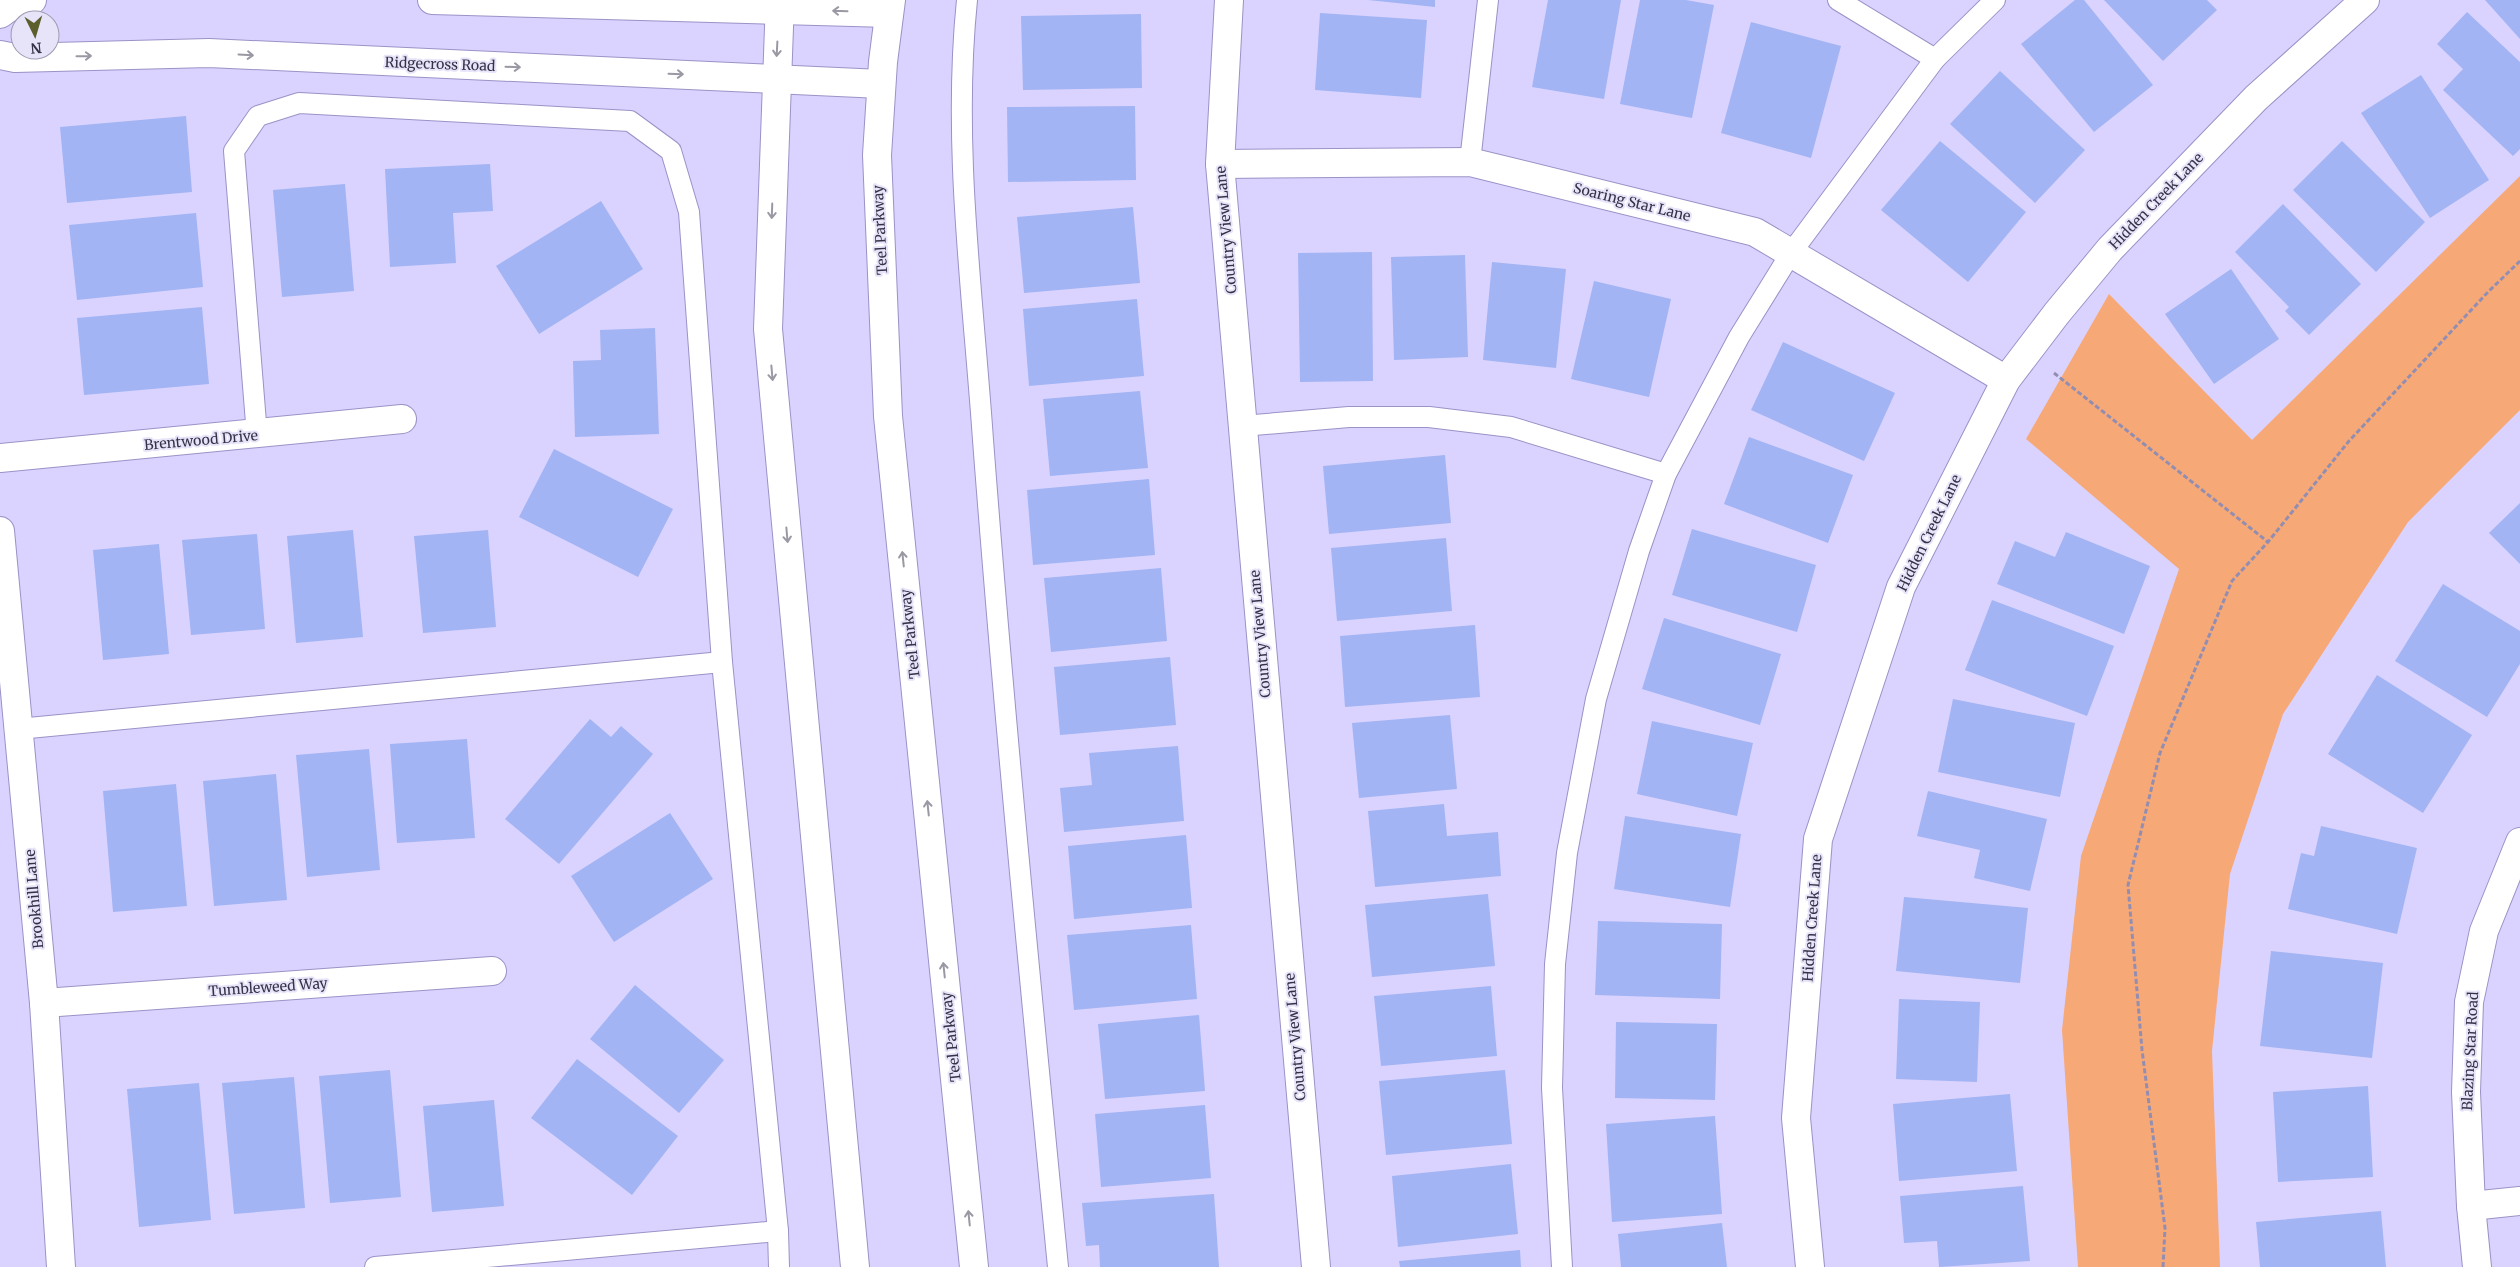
<svg xmlns="http://www.w3.org/2000/svg" width="2520" height="1267" viewBox="0 0 2520 1267" font-family="Merriweather,serif">
<rect width="100%" height="100%" fill="#dad3ff"/>
<!-- green -->
<path fill="#f7a877" d="M2520,176V410L2408,522L2283,714L2230,874L2212,1051L2220,1267H2078L2062,1030L2081,856L2179,569L2026,439L2109,294L2252,440Z"/>
<!-- building -->
<g fill="#a2b4f4">
<path d="M1368,0H1435V7Z"/>
<path d="M1548,0H1621L1604,99L1532,87Z"/>
<path d="M1640,0H1686L1714,5L1692,118L1620,104Z"/>
<path d="M2075,0H2084L2153,85L2094,132L2021,44Z"/>
<path d="M2104,0H2207L2217,10L2163,61Z"/>
<path d="M2485,0H2520V39Z"/>
<path d="M2467,12L2520,62V149L2513,156L2443,90L2463,69L2437,44Z"/>
<path d="M1320,13L1427,20L1421,98L1315,90Z"/>
<path d="M1141,14L1142,88L1023,90L1021,16Z"/>
<path d="M1751,22L1841,46L1811,158L1721,133Z"/>
<path d="M2000,71L2085,150L2035,203L1950,124Z"/>
<path d="M2421,75L2489,180L2430,218L2361,113Z"/>
<path d="M1135,106L1136,180L1008,182L1007,107Z"/>
<path d="M186,116L192,192L67,203L60,127Z"/>
<path d="M1940,141L2026,212L1968,282L1881,210Z"/>
<path d="M2342,141L2425,222L2376,272L2293,190Z"/>
<path d="M490,164L493,211L453,213L456,263L390,267L385,169Z"/>
<path d="M345,184L354,291L282,297L273,190Z"/>
<path d="M601,201L643,269L539,334L496,266Z"/>
<path d="M2283,204L2361,284L2309,335L2285,311L2289,307L2235,252Z"/>
<path d="M1133,207L1140,283L1024,293L1017,217Z"/>
<path d="M196,213L203,287L77,300L69,225Z"/>
<path d="M1372,252L1373,381L1300,382L1298,253Z"/>
<path d="M1465,255L1468,357L1394,360L1391,257Z"/>
<path d="M1492,262L1566,269L1556,368L1483,360Z"/>
<path d="M2231,269L2279,339L2214,384L2165,314Z"/>
<path d="M1594,281L1671,299L1649,397L1571,379Z"/>
<path d="M1137,299L1144,376L1029,386L1023,309Z"/>
<path d="M202,307L209,384L84,395L77,318Z"/>
<path d="M655,328L659,434L575,437L573,361L601,360L600,330Z"/>
<path d="M1783,342L1895,393L1864,461L1751,410Z"/>
<path d="M1140,391L1148,468L1050,476L1043,399Z"/>
<path d="M1749,437L1853,475L1828,543L1724,504Z"/>
<path d="M554,449L673,509L638,577L519,517Z"/>
<path d="M1445,455L1451,523L1329,534L1323,466Z"/>
<path d="M1149,479L1155,555L1033,565L1027,490Z"/>
<path d="M2520,503V564L2489,533Z"/>
<path d="M1692,529L1816,565L1797,632L1672,595Z"/>
<path d="M353,530L363,637L296,643L287,536Z"/>
<path d="M488,530L496,627L423,633L414,536Z"/>
<path d="M2066,532L2150,566L2124,634L1997,584L2015,541L2055,557Z"/>
<path d="M257,534L265,629L191,635L182,540Z"/>
<path d="M1446,538L1452,611L1337,621L1331,548Z"/>
<path d="M159,544L169,654L103,660L93,550Z"/>
<path d="M1161,568L1167,641L1051,652L1044,578Z"/>
<path d="M2443,584L2520,631V664L2487,717L2395,661Z"/>
<path d="M1992,600L2114,646L2087,716L1965,670Z"/>
<path d="M1664,618L1781,654L1760,725L1642,689Z"/>
<path d="M1475,625L1480,697L1345,707L1340,636Z"/>
<path d="M1170,657L1176,725L1060,735L1054,667Z"/>
<path d="M2377,675L2472,735L2423,813L2328,754Z"/>
<path d="M1953,699L2075,723L2060,797L1938,772Z"/>
<path d="M1450,715L1457,789L1359,798L1352,723Z"/>
<path d="M590,719L611,737L621,726L653,754L559,864L505,819Z"/>
<path d="M1652,721L1753,743L1737,816L1637,794Z"/>
<path d="M467,739L475,838L397,843L390,744Z"/>
<path d="M1178,746L1184,821L1064,832L1060,788L1092,785L1089,753Z"/>
<path d="M369,749L380,870L307,877L296,755Z"/>
<path d="M276,774L287,900L214,906L203,781Z"/>
<path d="M176,784L187,906L113,912L103,791Z"/>
<path d="M1928,791L2047,819L2030,891L1974,878L1980,850L1917,836Z"/>
<path d="M1444,804L1447,836L1498,832L1501,876L1375,887L1368,811Z"/>
<path d="M670,813L713,879L614,942L571,876Z"/>
<path d="M1625,816L1741,834L1730,907L1614,889Z"/>
<path d="M2321,826L2417,848L2397,934L2288,909L2301,853L2314,856Z"/>
<path d="M1186,835L1192,908L1074,919L1068,846Z"/>
<path d="M1488,894L1495,966L1372,977L1365,905Z"/>
<path d="M1904,897L2028,908L2020,983L1896,971Z"/>
<path d="M1598,921L1722,924L1720,999L1595,995Z"/>
<path d="M1191,925L1197,999L1074,1010L1067,935Z"/>
<path d="M2271,951L2383,963L2372,1058L2260,1046Z"/>
<path d="M635,985L724,1060L679,1113L590,1039Z"/>
<path d="M1491,986L1497,1056L1381,1066L1374,996Z"/>
<path d="M1899,999L1980,1002L1977,1082L1896,1079Z"/>
<path d="M1199,1015L1205,1091L1105,1099L1098,1024Z"/>
<path d="M1616,1022L1717,1024L1715,1100L1615,1098Z"/>
<path d="M577,1059L678,1136L632,1195L531,1118Z"/>
<path d="M390,1070L401,1197L330,1203L319,1076Z"/>
<path d="M1505,1070L1512,1144L1386,1155L1379,1081Z"/>
<path d="M294,1077L305,1208L234,1214L222,1083Z"/>
<path d="M199,1083L211,1220L139,1227L127,1089Z"/>
<path d="M2368,1086L2373,1177L2278,1182L2273,1092Z"/>
<path d="M2010,1094L2017,1171L1899,1181L1893,1104Z"/>
<path d="M494,1100L504,1206L432,1212L423,1106Z"/>
<path d="M1205,1105L1211,1178L1101,1187L1095,1114Z"/>
<path d="M1715,1116L1722,1214L1612,1222L1606,1124Z"/>
<path d="M1511,1164L1518,1234L1398,1247L1392,1176Z"/>
<path d="M2023,1186L2030,1261L1939,1267L1937,1241L1904,1243L1900,1196Z"/>
<path d="M1214,1194L1219,1267H1100L1099,1245L1086,1246L1082,1203Z"/>
<path d="M2381,1211L2386,1267H2260L2256,1222Z"/>
<path d="M1722,1223L1727,1267H1621L1618,1234Z"/>
<path d="M1520,1250L1521,1267H1400L1399,1261Z"/>
</g>
<g fill="none" stroke-linecap="round" stroke-linejoin="round">
<defs>
<g id="lane">
<path d="M967,0C952,145 973,295 983,440C1004,716 1031,991 1058,1267"/>
<path d="M1838,0L1935,59"/>
<path d="M1470,162L1488,0"/>
<path d="M1242,426L1349,417H1429L1511,427L1666,474"/>
<path d="M257,435L234,151L258,116L299,103L630,121L671,151L689,212L722,662L778,1231L779,1267"/>
<path d="M18,729L722,662"/>
<path d="M375,1267L778,1231"/>
<path d="M1562,1267L1552,1088L1555,964L1567,853L1596,699L1639,551L1666,474L1739,337L1791,253L1935,59L1995,0"/>
</g>
<g id="street">
<path d="M432,0L889,13"/>
<path d="M1229,0L1220,164L1316,1267"/>
<path d="M0,14L19,0H32"/>
<path d="M0,55L15,58L209,53L881,84"/>
<path d="M1220,164L1470,162L1755,232L2006,380"/>
<path d="M0,458L402,419"/>
<path d="M0,531L44,1003L61,1267"/>
<path d="M44,1003L492,971"/>
<path d="M2471,1206L2520,1201"/>
<path d="M1810,1267L1796,1118L1818,839L1901,587L2006,380L2057,313L2110,249L2256,98L2365,0"/>
<path d="M2477,1267L2471,1206L2466,1092L2469,1002L2484,931L2520,842"/>
</g>
<g id="secondary">
<path d="M780,0L768,329L855,1267"/>
<path d="M891,0L883,62L877,155L888,416L974,1267"/>
</g>
</defs>
<!-- lane casing -->
<use href="#lane" stroke="#9b92c6" stroke-width="22"/>
<!-- street casing -->
<use href="#street" stroke="#9b92c6" stroke-width="30"/>
<!-- secondary casing -->
<use href="#secondary" stroke="#9b92c6" stroke-width="30"/>
<!-- path -->
<g stroke="#938eb0" stroke-width="3" stroke-dasharray="5 2.5" stroke-linecap="butt">
<path d="M2054,373L2268,542"/>
<path d="M2163,1267L2165,1228L2142,1050L2128,885L2160,753L2232,581L2268,542L2349,441L2488,292L2520,261"/>
</g>
<!-- lane -->
<use href="#lane" stroke="#fff" stroke-width="20"/>
<!-- street -->
<use href="#street" stroke="#fff" stroke-width="28"/>
<!-- secondary -->
<use href="#secondary" stroke="#fff" stroke-width="28"/>
</g>
<!-- one-way arrows -->
<defs><path id="oneway-shaft" d="M-6 0H5M1.5-3L5.5 0L1.5 3" fill="none" stroke-width="1.6" stroke-linecap="round" stroke-linejoin="round" transform="scale(1.25)"/></defs>
<g stroke="#9a98a3">
<use href="#oneway-shaft" transform="translate(840 11) rotate(-178)"/>
<use href="#oneway-shaft" transform="translate(777 49) rotate(93)"/>
<use href="#oneway-shaft" transform="translate(246 55) rotate(3)"/>
<use href="#oneway-shaft" transform="translate(84 56) rotate(-1)"/>
<use href="#oneway-shaft" transform="translate(513 67) rotate(2)"/>
<use href="#oneway-shaft" transform="translate(676 74) rotate(2)"/>
<use href="#oneway-shaft" transform="translate(772 211) rotate(92)"/>
<use href="#oneway-shaft" transform="translate(772 373) rotate(85)"/>
<use href="#oneway-shaft" transform="translate(787 535) rotate(85)"/>
<use href="#oneway-shaft" transform="translate(903 559) rotate(-96)"/>
<use href="#oneway-shaft" transform="translate(928 808) rotate(-96)"/>
<use href="#oneway-shaft" transform="translate(944 970) rotate(-96)"/>
<use href="#oneway-shaft" transform="translate(969 1218) rotate(-96)"/>
</g>
<g text-anchor="middle" dominant-baseline="central" stroke-width="4" stroke-linejoin="round" paint-order="stroke">
<!-- street labels -->
<g font-size="14" fill="#353147" stroke="#e7e4fa">
<text transform="translate(440 64) rotate(2)">Ridgecross Road</text>
<text transform="translate(2156 201) rotate(-46)">Hidden Creek Lane</text>
<text transform="translate(1632 202) rotate(14)">Soaring Star Lane</text>
<text transform="translate(880 230) rotate(-93)">Teel Parkway</text>
<text transform="translate(1226 230) rotate(-95)">Country View Lane</text>
<text transform="translate(201 440) rotate(-5)">Brentwood Drive</text>
<text transform="translate(1929 533) rotate(-64)">Hidden Creek Lane</text>
<text transform="translate(910 634) rotate(-96)">Teel Parkway</text>
<text transform="translate(1260 634) rotate(-95)">Country View Lane</text>
<text transform="translate(34 899) rotate(-95)">Brookhill Lane</text>
<text transform="translate(1812 918) rotate(-86)">Hidden Creek Lane</text>
<text transform="translate(268 987) rotate(-4)">Tumbleweed Way</text>
<text transform="translate(951 1037) rotate(-96)">Teel Parkway</text>
<text transform="translate(1295 1037) rotate(-95)">Country View Lane</text>
<text transform="translate(2470 1051) rotate(-87)">Blazing Star Road</text>
</g>
</g>
<!-- north arrow -->
<g transform="translate(35 35) rotate(175)"><circle r="24" fill="#e7e4fa" stroke="#a09cb2"/>
<path d="M0-4L9 19L0 12L-9 19Z" fill="#5c5f2c"/>
<text y="-8" font-size="14" font-weight="bold" text-anchor="middle" fill="#353147">N</text>
</g>
</svg>
